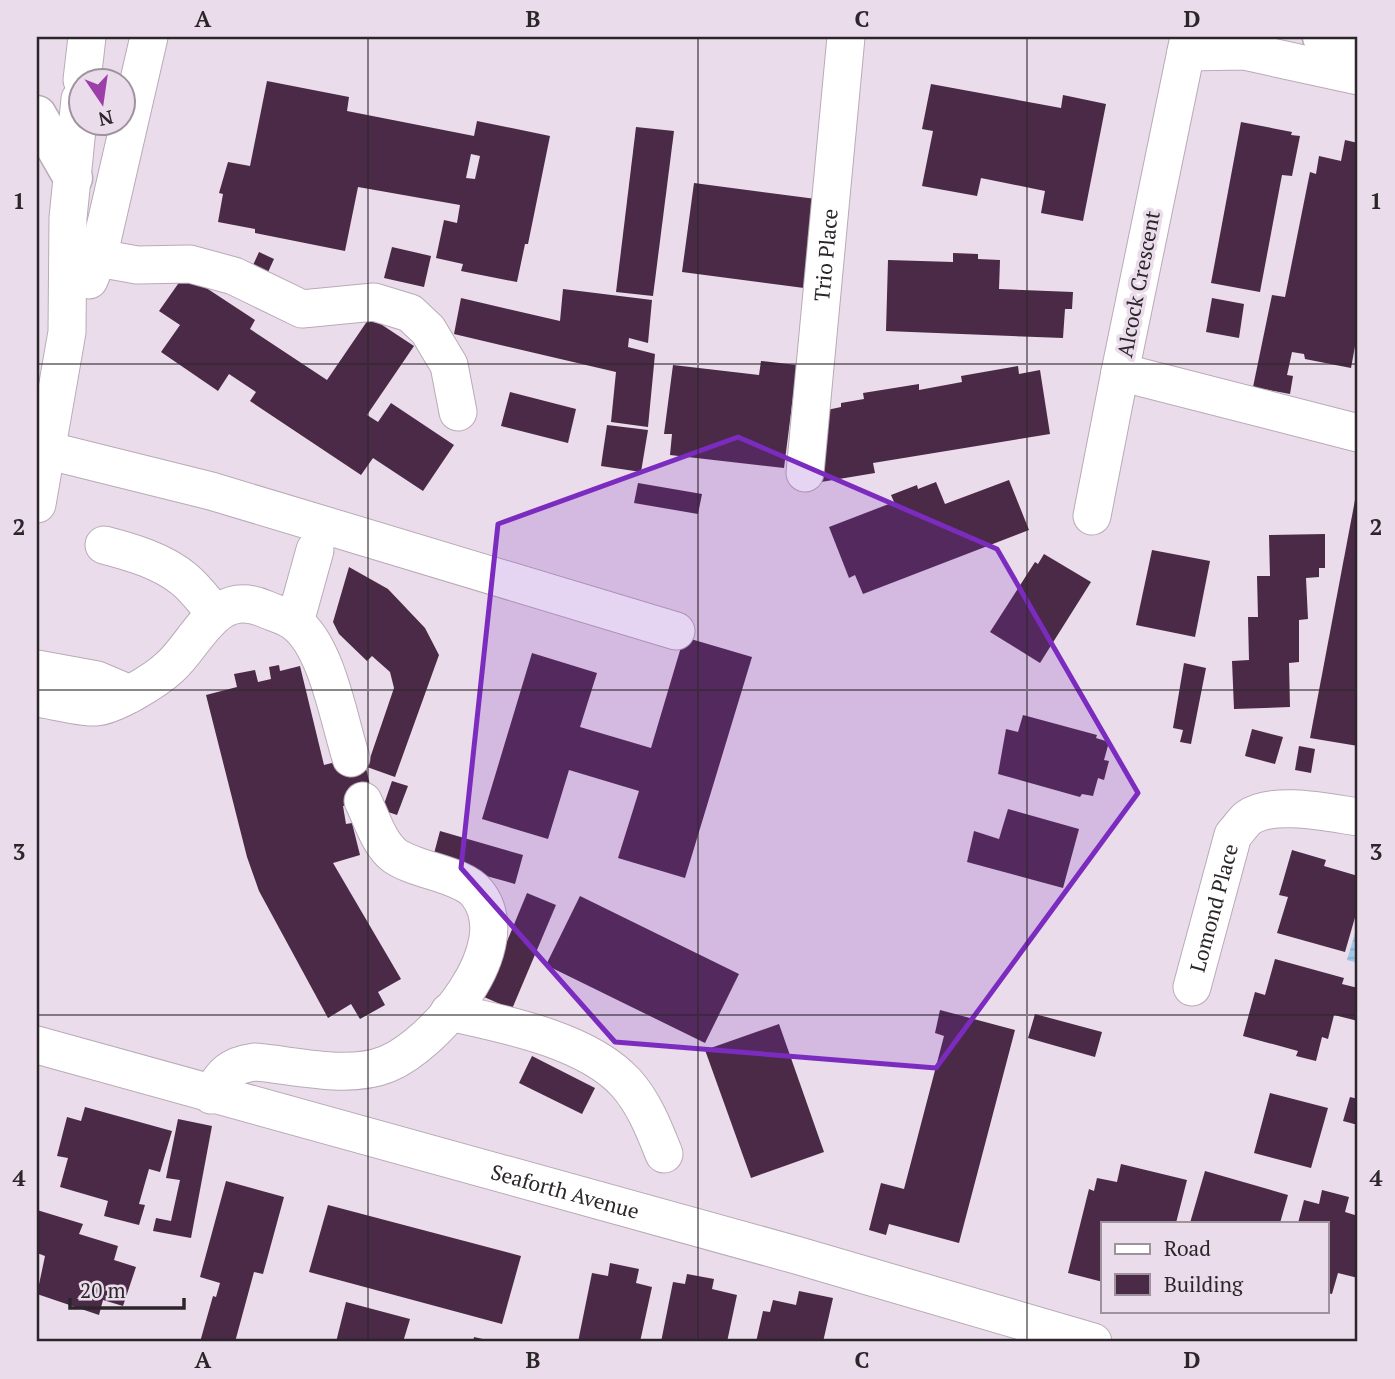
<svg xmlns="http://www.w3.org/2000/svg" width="1395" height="1379" viewBox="0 0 1395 1379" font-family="'PT Serif',serif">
<defs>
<pattern id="water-rules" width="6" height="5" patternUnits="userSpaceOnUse" patternTransform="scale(1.75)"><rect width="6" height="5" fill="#9fc7e9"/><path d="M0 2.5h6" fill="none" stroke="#89abc8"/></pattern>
</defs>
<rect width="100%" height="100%" fill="#eadcea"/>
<!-- water -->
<path fill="url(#water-rules)" d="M1355,933L1358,934V963L1347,960Z"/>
<!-- building -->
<g fill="#4a2a46" fill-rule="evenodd">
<path d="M267,81L349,97L347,111L474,136L477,121L550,136L528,244H525L517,282L461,271L463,264L436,258L444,220L457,223L460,205L358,187L345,251L255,233V229L218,222L223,194L219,193L228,162L250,166ZM471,154L480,156L475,179L466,178Z"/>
<path d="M931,84L1061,108L1063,95L1106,104L1083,221L1041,213L1045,191L981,178L977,196L922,186L933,131L922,129Z"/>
<path d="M1241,122L1292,132L1291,135L1300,136L1292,176L1282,175L1260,292L1211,283Z"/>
<path d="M636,127L674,131L653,296L616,292Z"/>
<path d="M1345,140L1358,143V330L1351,368L1305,359L1304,354L1292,352L1287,375L1293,376L1290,394L1253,387L1272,295L1285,297L1310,172L1316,174L1319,156L1341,161Z"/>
<path d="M694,183L816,199L804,288L682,272Z"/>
<path d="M392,247L431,256L424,287L384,278Z"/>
<path d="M259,252L274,259L264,281L249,274Z"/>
<path d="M953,253L978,254V259L1000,260L999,289L1073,292L1072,309H1065L1063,338L886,331L888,260L953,262Z"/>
<path d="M185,274L255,320L250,329L327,380L370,317L414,346L367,415L378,422L391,403L454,445L423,491L373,458L361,475L250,401L256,392L229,374L218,391L161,352L180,325L159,311Z"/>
<path d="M563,289L652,300L648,343L629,338L628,347L655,354L648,427L611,422L616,372L454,334L461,298L560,321Z"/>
<path d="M1212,298L1244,304L1239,338L1206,332Z"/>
<path d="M761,361L797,365L784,468L670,455L672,434H664L673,365L759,375Z"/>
<path d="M1018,366L1019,374L1040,370L1050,434L873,463L875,473L821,482L818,477L827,410L841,407V403L864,399L863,393L919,384V390L962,382L961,376Z"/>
<path d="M510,392L576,409L568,443L501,426Z"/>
<path d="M607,425L648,430L641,472L601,466Z"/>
<path d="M1009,480L1029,530L863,594L855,575L849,578L829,527L894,502L891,495L917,485L918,489L936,482L945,504Z"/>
<path d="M638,483L702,494L698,514L634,503Z"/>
<path d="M1355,500H1358V746L1310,738Z"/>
<path d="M1325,534V568H1319V577L1306,578L1308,619L1299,620V662L1289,663L1290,707L1234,709L1232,661L1249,660L1248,617H1258L1257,576H1270L1269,535Z"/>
<path d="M1152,550L1210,561L1195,637L1136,625Z"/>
<path d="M1044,554L1091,582L1040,663L990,632L1035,562L1038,564Z"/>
<path d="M349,567L388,589L425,628L439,655L395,777L367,767L394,688L390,672L372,656L367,661L339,634L333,622Z"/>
<path d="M684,637L752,657L685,878L618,858L639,791L569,770L548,839L482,819L532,653L597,673L580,727L651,748Z"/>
<path d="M1184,663L1206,668L1191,744L1180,742L1183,730L1173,728Z"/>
<path d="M279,665L280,671L300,666L324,765L363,755L373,798L343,806L346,824L352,823L360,855L333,863L401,979L378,992L385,1005L360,1019L351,1004L328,1018L259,891L247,857L206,695L237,687L234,674L255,670L258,682L271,679L269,667Z"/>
<path d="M1023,715L1097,735L1096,738L1109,742L1104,760L1109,761L1104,780L1098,778L1093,796L1082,794L1080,797L998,774L1006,729L1018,732Z"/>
<path d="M1252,729L1283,737L1275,764L1245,756Z"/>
<path d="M1299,746L1315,749L1311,773L1295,770Z"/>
<path d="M392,781L408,786L397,815L382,810Z"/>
<path d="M1008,809L1079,829L1063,888L967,862L974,831L999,839Z"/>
<path d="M440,831L523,855L515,884L432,861Z"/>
<path d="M1292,850L1326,860L1324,866L1358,876V915L1356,914L1345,952L1277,933L1288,897L1279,895Z"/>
<path d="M527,893L556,905L512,1009L484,997Z"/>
<path d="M580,896L739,974L705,1043L546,965Z"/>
<path d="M1275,959L1344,978L1342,984L1358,988V1021L1334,1015L1328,1039L1322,1037L1316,1061L1296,1056L1298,1051L1243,1036L1255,992L1265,995Z"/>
<path d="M940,1010L1015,1030L959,1243L889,1224L886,1235L869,1230L881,1183L904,1189L944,1036L935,1033Z"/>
<path d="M1035,1014L1102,1032L1095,1057L1028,1038Z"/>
<path d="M779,1024L824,1152L751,1178L705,1050Z"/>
<path d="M532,1056L595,1088L582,1114L519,1083Z"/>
<path d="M1270,1093L1328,1108L1311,1168L1254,1153Z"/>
<path d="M1350,1097L1358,1099V1125L1343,1121Z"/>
<path d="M85,1107L172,1131L160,1172L149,1169L139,1204L145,1205L139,1225L104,1216L108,1201L60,1187L68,1158L57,1156L67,1117L81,1121Z"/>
<path d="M178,1119L212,1126L191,1238L153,1231L156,1218L171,1221L180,1180L166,1178Z"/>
<path d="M1121,1164L1187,1180L1176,1223H1103V1282L1068,1273L1089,1189L1094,1191L1097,1178L1117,1182Z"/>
<path d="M1205,1171L1288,1195L1280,1223H1190Z"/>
<path d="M226,1181L284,1197L263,1274L254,1272L235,1342H200L213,1296L216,1297L220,1283L200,1277Z"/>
<path d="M1322,1190L1349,1197L1345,1212L1358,1216V1278L1338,1273L1332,1294L1327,1293V1223H1298L1304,1200L1319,1204Z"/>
<path d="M328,1205L521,1256L502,1324L309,1272Z"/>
<path d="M37,1210L83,1224L79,1234L118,1246L114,1260L136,1267L123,1306L103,1300L99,1315L37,1294L45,1256L37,1253Z"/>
<path d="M610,1263L639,1269L636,1283L652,1287L640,1342H578L592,1273L608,1276Z"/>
<path d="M687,1274L714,1279L712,1289L737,1295L727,1342H661L673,1282L685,1284Z"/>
<path d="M799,1291L833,1298L823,1342H756L763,1311L770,1312L773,1300L796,1305Z"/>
<path d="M346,1302L410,1319L403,1342H336Z"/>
<path d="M474,1337L491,1341V1342H473Z"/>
</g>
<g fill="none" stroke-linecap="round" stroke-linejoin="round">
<defs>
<g id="minor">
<path d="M1189,37L1120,372L1358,433"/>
<path d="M1186,52L1244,51L1358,76"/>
<path d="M82,80L87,37"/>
<path d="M98,258L137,265L190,264L234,276L302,309L374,302L410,313L428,330L449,365L458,412"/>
<path d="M89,280L98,258L149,37"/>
<path d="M46,450L211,491L676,631"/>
<path id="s1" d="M805,473L846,37"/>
<path d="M37,504L67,332L68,218L80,99"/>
<path d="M1092,516L1120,372"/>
<path d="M104,545C131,552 163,561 185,580C196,589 205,602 215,613"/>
<path d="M295,622L315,550"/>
<path d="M37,669L97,680L130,694"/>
<path d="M37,698C52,700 81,708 95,707C114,706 155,681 170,667C198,642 215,587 265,609C274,613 286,616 294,622C327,645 339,721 351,758"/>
<path id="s2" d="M1192,987L1233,835C1238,830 1243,822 1248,818C1273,800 1330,813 1358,817"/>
<path d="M449,1012C504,1024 587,1040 626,1083C644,1103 654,1129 664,1154"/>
<path id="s3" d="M37,1045L796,1255L1093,1342"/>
<path d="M211,1095C222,1074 231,1065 254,1062C294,1065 348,1080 387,1064C435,1044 520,946 477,893C462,874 417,871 395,856C379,844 372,819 363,801"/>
</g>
<g id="major">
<path d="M1322,37L1358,38"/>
<path d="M37,115L73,178"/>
</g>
</defs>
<!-- minor casing -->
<use href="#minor" stroke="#b8abb7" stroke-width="39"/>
<!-- major casing -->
<use href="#major" stroke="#b8abb7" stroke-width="41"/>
<!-- minor -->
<use href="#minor" stroke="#fff" stroke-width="37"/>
<!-- major -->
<use href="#major" stroke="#fff" stroke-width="38"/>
</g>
<!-- marked area -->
<path fill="#7b2cbf" fill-opacity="0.2" stroke="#7b2cbf" stroke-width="5" stroke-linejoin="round" d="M738,437L997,549L1138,793L936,1068L615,1042L461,868L498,524Z"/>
<!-- grid -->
<path fill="none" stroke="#2b262a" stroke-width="2" stroke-opacity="0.55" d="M368,37V1342M698,37V1342M1027,37V1342M37,364H1358M37,690H1358M37,1015H1358"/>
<g text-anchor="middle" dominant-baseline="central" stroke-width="7" stroke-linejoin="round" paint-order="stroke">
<!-- street labels -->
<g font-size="21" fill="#2b262a" stroke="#eadcea">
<text stroke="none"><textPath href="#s1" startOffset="219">Trio Place</textPath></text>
<text transform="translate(1138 284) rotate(-79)">Alcock Crescent</text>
<text stroke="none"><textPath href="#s2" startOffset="82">Lomond Place</textPath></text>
<text stroke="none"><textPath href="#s3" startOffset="548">Seaforth Avenue</textPath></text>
</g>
</g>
<!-- border -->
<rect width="1395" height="1379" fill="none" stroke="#eadcea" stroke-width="77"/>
<!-- legend -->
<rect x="1101" y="1222" width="228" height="91" fill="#eadcea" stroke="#9e939d" stroke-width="2"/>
<rect x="1115" y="1244" width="35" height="10" fill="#ffffff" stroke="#9e939d" stroke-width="2"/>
<text x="1164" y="1256" font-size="21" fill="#2b262a">Road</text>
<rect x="1115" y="1274" width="35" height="21" fill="#4a2a46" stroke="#9e939d" stroke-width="2"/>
<text x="1164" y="1292" font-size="21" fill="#2b262a">Building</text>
<!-- north arrow -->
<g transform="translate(102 102) rotate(167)"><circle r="33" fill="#eadcea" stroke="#9e939d" stroke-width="2"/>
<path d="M0-5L12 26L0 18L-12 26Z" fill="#9d3fa8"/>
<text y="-10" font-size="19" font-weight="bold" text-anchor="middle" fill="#2b262a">N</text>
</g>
<!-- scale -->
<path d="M70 1298v10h114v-10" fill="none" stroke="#2b262a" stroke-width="3.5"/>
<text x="80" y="1298" font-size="21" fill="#2b262a" stroke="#eadcea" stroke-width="5" paint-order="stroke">20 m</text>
<rect x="38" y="38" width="1318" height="1302" fill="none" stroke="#2b262a" stroke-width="2.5"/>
<g font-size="23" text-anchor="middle" font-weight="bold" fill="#2b262a">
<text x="203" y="27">A</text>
<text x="533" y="27">B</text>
<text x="862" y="27">C</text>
<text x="1192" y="27">D</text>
<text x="19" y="209">1</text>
<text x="1376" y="209">1</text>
<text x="19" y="535">2</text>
<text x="1376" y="535">2</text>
<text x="19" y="860">3</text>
<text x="1376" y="860">3</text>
<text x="19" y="1186">4</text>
<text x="1376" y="1186">4</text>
<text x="203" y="1368">A</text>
<text x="533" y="1368">B</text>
<text x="862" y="1368">C</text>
<text x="1192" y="1368">D</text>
</g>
</svg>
